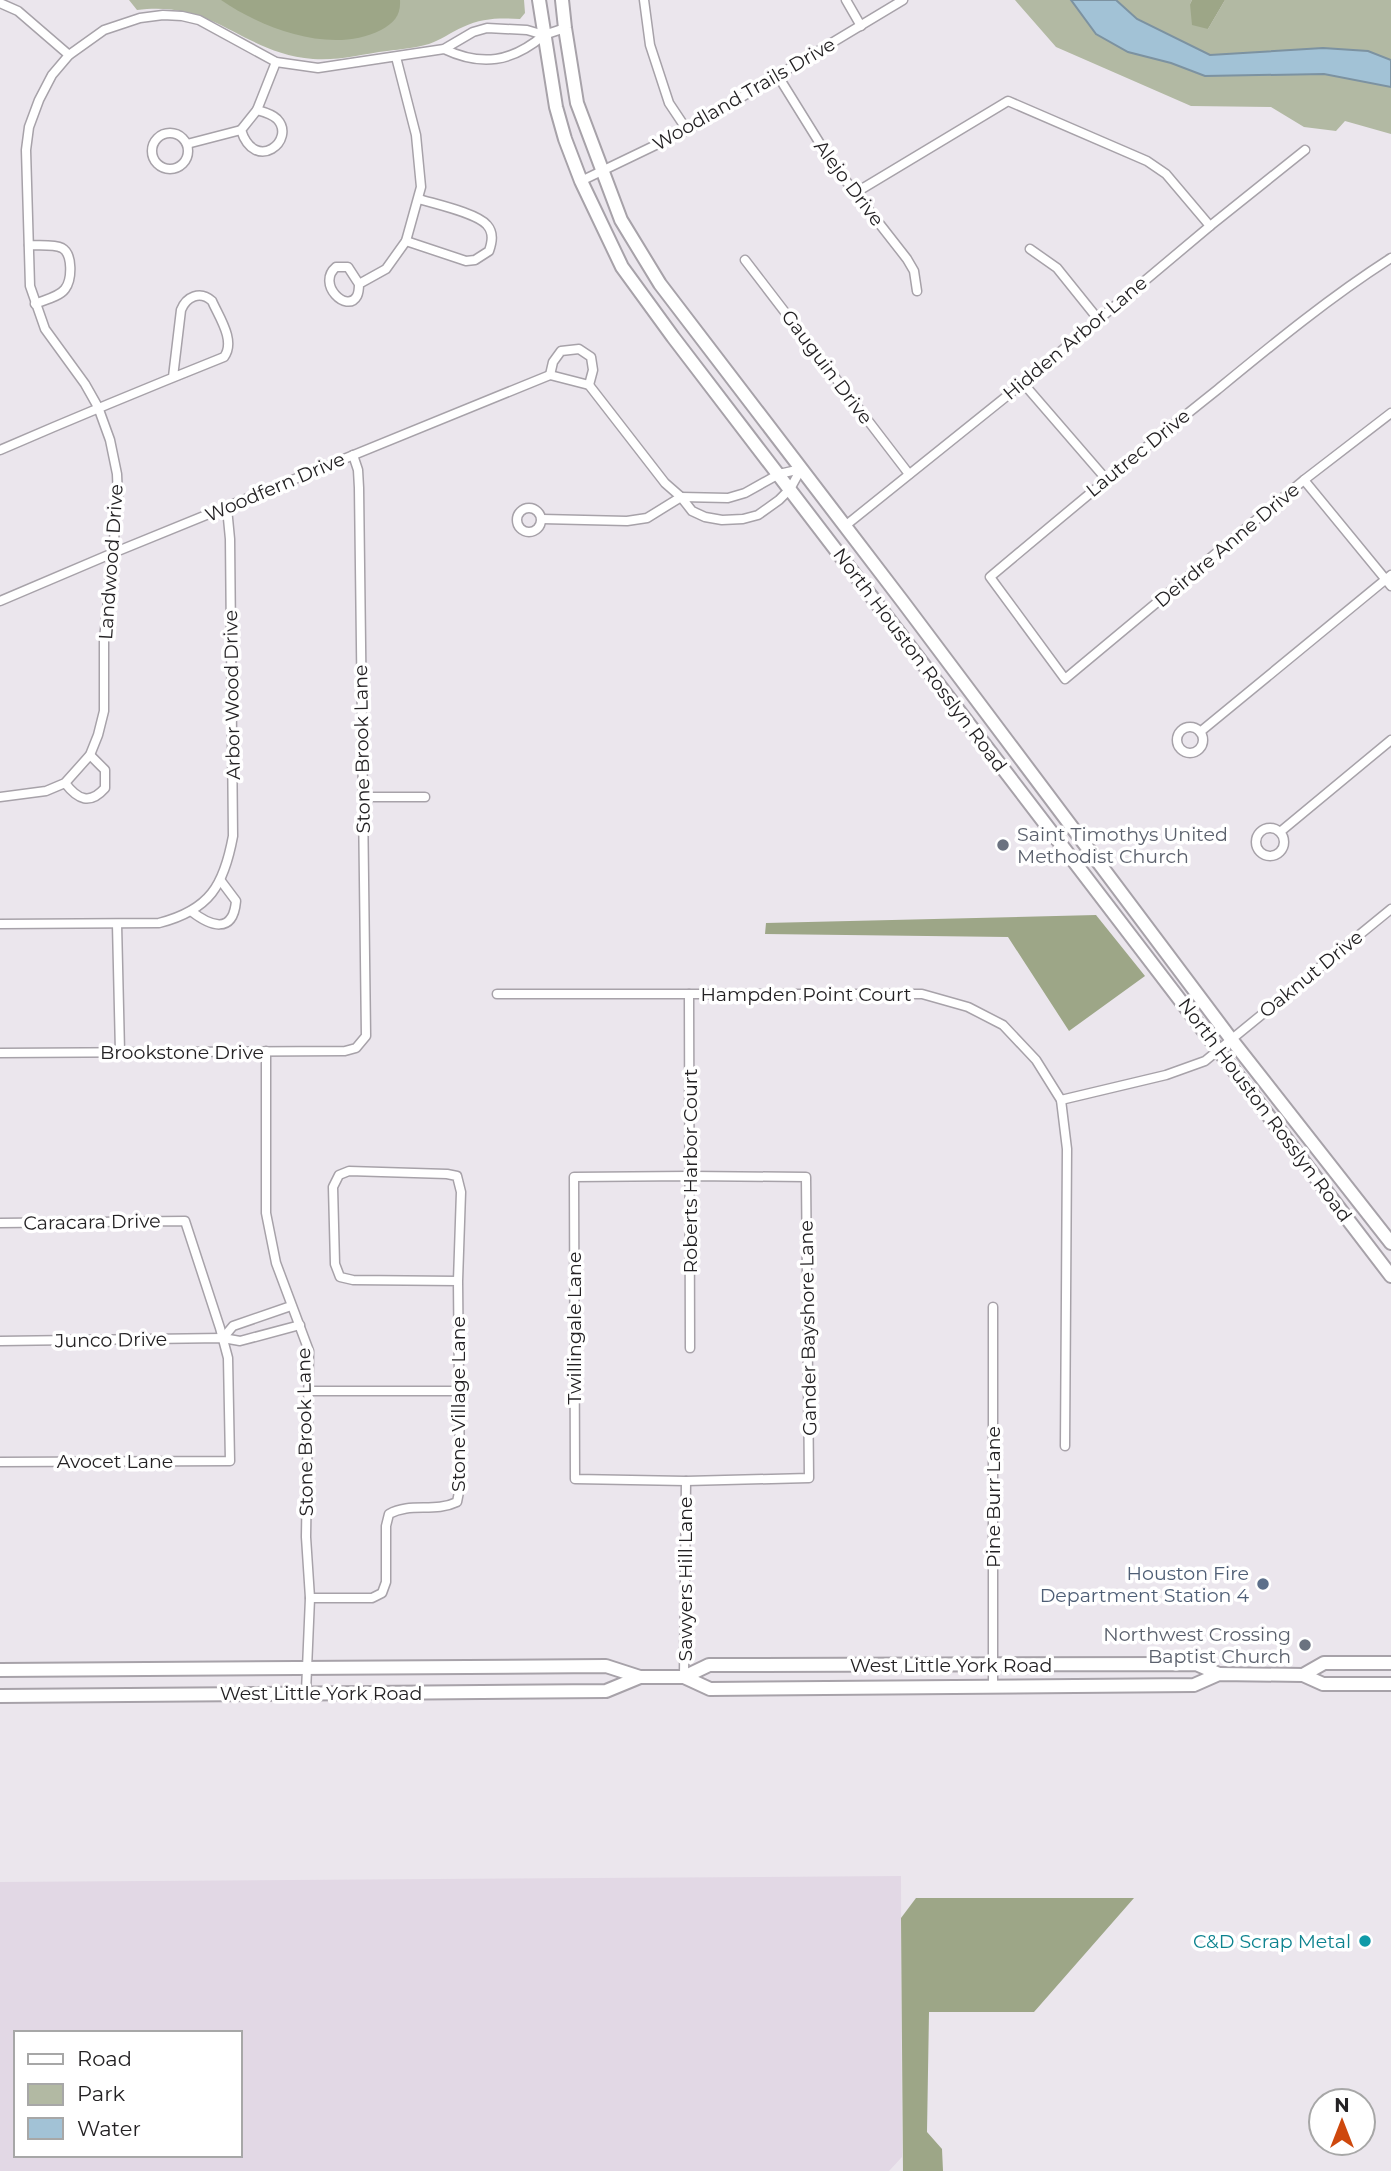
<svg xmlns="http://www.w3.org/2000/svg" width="1391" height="2171" viewBox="0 0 1391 2171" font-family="Montserrat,sans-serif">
<rect width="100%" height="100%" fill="#ebe6ed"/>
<!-- built -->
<path fill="#e2d8e5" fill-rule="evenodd" d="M901,1876L902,2157L889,2171H0V1882ZM16,2033H240V2155H16Z"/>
<!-- green -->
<g fill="#b2b9a3">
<path d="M129,0H524L525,13L520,19C499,18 482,18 463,27C451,32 441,40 429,44C416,48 401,49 387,51C362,54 338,61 313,59C241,53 216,0 137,10Z"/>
<path d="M1015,0H1192L1190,4L1208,29L1225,0H1391V134L1345,121L1336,131L1304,127L1271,107L1191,106L1056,47Z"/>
</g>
<!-- forest -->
<g fill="#9da687">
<path d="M221,0H400C401,15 394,23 381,30C332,55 263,29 221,0Z"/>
<path d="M1192,0H1225L1208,29L1192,25L1190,4Z"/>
<path d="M1096,915L1145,976L1069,1031L1008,937L765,934L766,923Z"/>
<path d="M916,1898H1134L1034,2012H929L927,2132L942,2149L943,2171H903L901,1918Z"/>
</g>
<!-- water -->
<path fill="#a2c2d6" stroke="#7c92a1" stroke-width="2" d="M1071,0H1116L1137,19L1210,55L1323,48L1368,51L1391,60V87L1324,74L1205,76L1171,63L1128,52L1096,34Z"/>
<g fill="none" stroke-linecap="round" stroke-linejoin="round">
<defs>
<g id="minor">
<path d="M644,0L650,45L669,103L687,130"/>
<path d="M846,0L861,26"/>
<path d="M0,3L18,11L69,55"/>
<path d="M544,35L565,28"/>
<path d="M778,76L832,163L907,259L914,271L917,291"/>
<path d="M257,110C264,112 272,114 277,119C297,140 255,174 241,130Z"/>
<path d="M257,110L276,62"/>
<circle cx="170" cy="151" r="18"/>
<path d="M187,144L241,130"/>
<path d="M581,181L687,130L903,0"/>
<path d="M855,193L1008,101L1147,161L1166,174L1210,226"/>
<path d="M406,241L466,261L475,260L489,251C492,242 494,233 487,225C477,213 435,204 419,199"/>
<path d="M29,245C38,246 54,244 62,248C73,254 72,280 65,289C59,297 44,300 35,304"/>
<path d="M1030,249L1057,268L1098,319"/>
<path d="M1391,258C1330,297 1273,344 1217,390C1140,451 1065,514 990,577L1065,679L1304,480L1391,413"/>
<path d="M745,260L909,474"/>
<path d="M359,284L348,267H336C316,284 347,314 357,296C359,292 359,288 359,284L386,269L406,241L421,187L416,135L396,57"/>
<path d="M550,375L553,362L561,351L579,349L591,357L593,370L589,385"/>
<path d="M1023,383L1106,479"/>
<path d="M0,450C74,418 149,387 224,357C236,341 219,317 212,301C200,290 186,297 181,310L173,377"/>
<path d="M1304,480L1391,586"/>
<path d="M681,497L728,498L745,493L779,474L801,469"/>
<circle cx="529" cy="520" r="12"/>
<path d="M542,519L627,521L647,518L681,497"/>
<path d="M845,526L1023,383L1210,226L1305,150"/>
<path d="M0,601L113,553L550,375L589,385L665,483L681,497L692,511L705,517L722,520L743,519L758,515L779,500L790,489L801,469"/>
<circle cx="1190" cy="740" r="13"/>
<path d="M1200,732L1391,575"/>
<path d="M65,783C78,800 90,805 105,788V770L90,755"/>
<path d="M0,797L46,791L65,783L90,755L98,735L104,711V640L118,499L117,474L110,440L98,407L85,384L45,329L30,286L26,150L29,127L39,100L52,75L69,55L104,30L140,18L163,15L182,16L199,20L276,62L318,68L444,49L473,32L487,28L527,30L544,35C512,62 482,67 444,49"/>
<path d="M362,797H425"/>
<circle cx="1270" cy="842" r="14"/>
<path d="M1280,832L1391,740"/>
<path d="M191,911C210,926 233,935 236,901L221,881"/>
<path d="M0,924L159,923C210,910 224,885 233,836L230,539L227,508"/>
<path d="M117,924L120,1052"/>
<path d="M497,994H922L968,1007L1003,1025L1036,1060L1061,1100L1067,1149L1065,1446"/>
<path d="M689,994L690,1348"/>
<path d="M266,1051V1213L276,1263L309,1351L306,1537L310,1598L306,1692"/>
<path d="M0,1053L345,1051L356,1048L366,1036L359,488L358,470L353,455"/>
<path d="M1061,1100L1166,1075L1205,1061L1391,909"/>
<path d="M690,1176L806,1177L809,1478L686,1481L575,1479L574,1177Z"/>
<path d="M0,1223L185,1221L220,1328L228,1358L230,1461L0,1462"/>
<path d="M223,1338L233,1326L291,1306"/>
<path d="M0,1341L223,1338L240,1341L300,1325"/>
<path d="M309,1391H459"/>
<path d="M310,1598H372L382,1593L386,1582V1526L389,1514C411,1502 434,1513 457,1502L460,1487L458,1281L461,1192L457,1176L447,1174L349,1171L339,1175L333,1187L335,1264L340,1277L353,1280L458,1281"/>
<path d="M684,1677L686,1481"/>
<path d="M993,1687V1307"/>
</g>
<g id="secondary">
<path d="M0,1670L606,1666L640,1677H684L709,1665L1196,1664L1219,1674"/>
<path d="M1303,1675L1324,1663H1391"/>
<path d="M684,1677L710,1689L1194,1685L1219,1674L1303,1675L1323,1684H1391"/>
<path d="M0,1696L606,1691L640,1677"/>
</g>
<g id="primary">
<path d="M539,0L556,107L565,139L581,181L622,267L673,337L1391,1276"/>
<path d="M562,0L565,28L577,103L621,220L660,284L903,602L1231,1039L1391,1243"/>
</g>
</defs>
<!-- minor casing -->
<use href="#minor" stroke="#a7a2a9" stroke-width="11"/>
<!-- secondary casing -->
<use href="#secondary" stroke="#a7a2a9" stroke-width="16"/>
<!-- primary casing -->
<use href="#primary" stroke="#a7a2a9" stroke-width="16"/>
<!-- minor -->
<use href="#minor" stroke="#fff" stroke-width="8"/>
<!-- secondary -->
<use href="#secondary" stroke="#fff" stroke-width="12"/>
<!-- primary -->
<use href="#primary" stroke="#fff" stroke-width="12"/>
</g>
<!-- markers -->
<g fill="#6b7280" stroke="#fff" stroke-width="2.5">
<circle cx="1003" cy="845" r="7"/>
<circle cx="1305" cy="1645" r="7"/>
</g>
<circle fill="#5c6f8a" stroke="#fff" stroke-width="2.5" cx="1263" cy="1584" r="7"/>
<circle fill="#0f9aa8" stroke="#fff" stroke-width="2.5" cx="1365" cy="1941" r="7"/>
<g text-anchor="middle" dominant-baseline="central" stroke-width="7" stroke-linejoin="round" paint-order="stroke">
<!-- street labels -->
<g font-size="19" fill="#242224" stroke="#fff">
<text transform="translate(744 94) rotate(-30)">Woodland Trails Drive</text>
<text transform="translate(849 183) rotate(53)">Alejo Drive</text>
<text transform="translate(1075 338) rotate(-40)">Hidden Arbor Lane</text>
<text transform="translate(827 367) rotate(53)">Gauguin Drive</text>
<text transform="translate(1138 453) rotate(-39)">Lautrec Drive</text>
<text transform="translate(275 487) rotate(-23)">Woodfern Drive</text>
<text transform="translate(1227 545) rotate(-40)">Deirdre Anne Drive</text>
<text transform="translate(111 562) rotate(-86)">Landwood Drive</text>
<text transform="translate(920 660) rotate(53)">North Houston Rosslyn Road</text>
<text transform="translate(232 695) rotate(-91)">Arbor Wood Drive</text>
<text transform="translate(362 749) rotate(-91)">Stone Brook Lane</text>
<text transform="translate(1311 974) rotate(-39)">Oaknut Drive</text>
<text x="806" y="994">Hampden Point Court</text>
<text x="182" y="1052">Brookstone Drive</text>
<text transform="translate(1265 1110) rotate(53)">North Houston Rosslyn Road</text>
<text transform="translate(690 1171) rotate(-90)">Roberts Harbor Court</text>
<text transform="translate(92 1222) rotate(-1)">Caracara Drive</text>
<text transform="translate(574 1328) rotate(-90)">Twillingale Lane</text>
<text transform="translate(808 1328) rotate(-91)">Gander Bayshore Lane</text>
<text transform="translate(111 1340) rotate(-1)">Junco Drive</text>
<text transform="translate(458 1404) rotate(-90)">Stone Village Lane</text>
<text transform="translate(305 1432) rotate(-91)">Stone Brook Lane</text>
<text x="115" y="1461">Avocet Lane</text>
<text transform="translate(993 1497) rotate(-90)">Pine Burr Lane</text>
<text transform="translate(685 1579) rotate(-90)">Sawyers Hill Lane</text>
<text x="951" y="1665">West Little York Road</text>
<text x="321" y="1693">West Little York Road</text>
</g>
<!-- worship labels -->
<g font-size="19" fill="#5b616d" stroke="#fff" text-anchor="start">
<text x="1017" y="834">Saint Timothys United<tspan x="1017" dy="22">Methodist Church</tspan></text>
<text x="1291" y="1634" text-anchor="end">Northwest Crossing<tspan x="1291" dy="22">Baptist Church</tspan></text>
</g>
<!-- service labels -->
<g font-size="19" fill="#4e5e75" stroke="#fff" text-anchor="end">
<text x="1249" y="1573">Houston Fire<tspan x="1249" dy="22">Department Station 4</tspan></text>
</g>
<!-- culture labels -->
<g font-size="19" fill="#0d838f" stroke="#fff" text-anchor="end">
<text x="1351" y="1941">C&amp;D Scrap Metal</text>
</g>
</g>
<!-- legend -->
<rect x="14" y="2031" width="228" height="126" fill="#ffffff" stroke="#a7a7a7" stroke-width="2"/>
<rect x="28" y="2054" width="35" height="10" fill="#ffffff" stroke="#a7a7a7" stroke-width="2"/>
<text x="77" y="2066" font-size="21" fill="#242224">Road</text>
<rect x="28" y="2084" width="35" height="21" fill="#b2b9a3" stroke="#a7a7a7" stroke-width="2"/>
<text x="77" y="2101" font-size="21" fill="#242224">Park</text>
<rect x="28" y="2118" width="35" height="21" fill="#a2c2d6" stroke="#a7a7a7" stroke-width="2"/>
<text x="77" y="2136" font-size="21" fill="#242224">Water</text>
<!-- north arrow -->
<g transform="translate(1342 2122)"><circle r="33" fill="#ffffff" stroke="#a7a7a7" stroke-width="2"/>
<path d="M0-5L12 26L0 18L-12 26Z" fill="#ce480d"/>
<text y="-10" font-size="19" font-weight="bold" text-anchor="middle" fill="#242224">N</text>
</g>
</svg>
